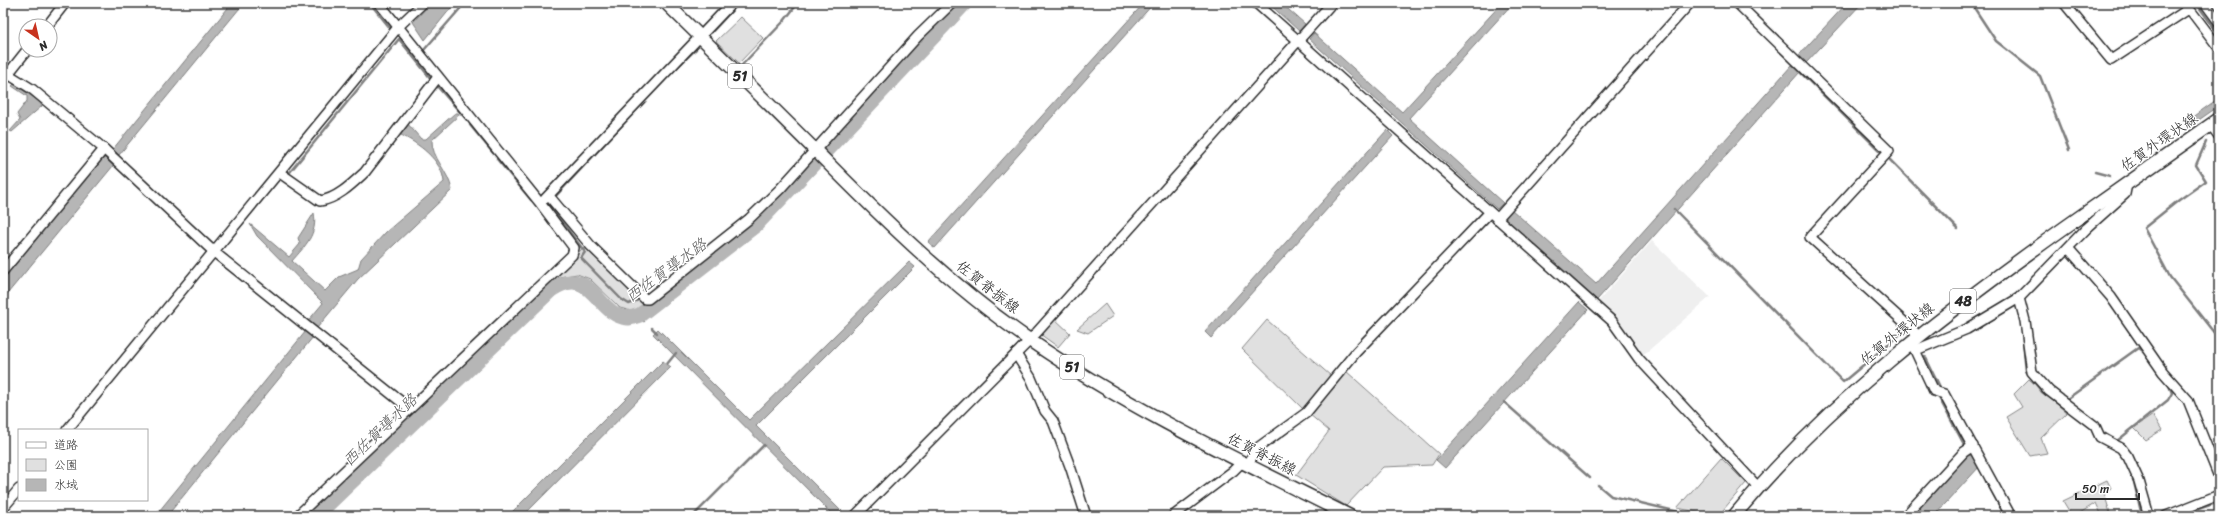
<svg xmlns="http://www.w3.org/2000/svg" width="2222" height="519" viewBox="0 0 2222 519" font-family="Sriracha,'Klee One',sans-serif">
<rect width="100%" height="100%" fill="#fff"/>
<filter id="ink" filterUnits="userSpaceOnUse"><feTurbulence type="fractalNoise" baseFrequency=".025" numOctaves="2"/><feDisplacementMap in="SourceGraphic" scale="8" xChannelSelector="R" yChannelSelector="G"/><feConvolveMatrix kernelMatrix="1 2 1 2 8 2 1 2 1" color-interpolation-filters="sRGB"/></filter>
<g filter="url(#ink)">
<!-- built -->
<path fill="#efefef" d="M1652,241L1710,297L1648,351L1641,355L1597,303Z"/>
<!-- green -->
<g fill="#e0e0e0" stroke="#868686">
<path d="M741,17L763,38L739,63L716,41Z"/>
<path d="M586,245L646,305L635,312L620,308L590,279L577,274L559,277L308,516H302Z"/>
<path d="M1105,304L1113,316L1088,333L1077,329Z"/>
<path d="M1054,318L1070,333L1058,347L1040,334Z"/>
<path d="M1267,320L1331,376L1304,410L1242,349Z"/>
<path d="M1346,371L1439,454L1432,465L1383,467L1346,506L1296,475L1329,431L1309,414Z"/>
<path d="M2029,379L2067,413L2041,438L2047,453L2030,456L2006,417L2022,407L2014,394Z"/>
<path d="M2153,415L2162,430L2146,440L2134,428Z"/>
<path d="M1721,458L1746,483L1718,516L1677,508Z"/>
<path d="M2107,480L2111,488L2104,493L2111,516H2102L2096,503L2075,516H2072L2063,501Z"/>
</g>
<!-- water -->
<g fill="#b6b6b6" stroke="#7e7e7e">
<path d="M232,3H244L119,155L113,149Z"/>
<path d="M431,3H455L425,40L413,22Z"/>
<path d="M1144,3H1154L935,248L928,242Z"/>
<path d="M1268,3H1281L1305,24L1299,31Z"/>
<path d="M1502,3H1513L1409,118L1503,203L1497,209L1309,39L1314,33L1402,112Z"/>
<path d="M1847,3H1862L1806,63L1798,56Z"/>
<path d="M1792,65L1800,72L1597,300L1504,217L1511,209L1596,284Z"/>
<path d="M14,84L40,102L42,106L12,132L10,131L20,120L17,114L27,101V96L12,86Z"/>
<path d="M2219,98V106L2193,124L2191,118Z"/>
<path d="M455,113H458L459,115L432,140C431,157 449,172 452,190L358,279L317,328L308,321L323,303L257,236L250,224L289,257L300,244L298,238L314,213C318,234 305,246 292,261L325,291L339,277L358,269L361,259L386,232L444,182C442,160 418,143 399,134L407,123L421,139H426Z"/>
<path d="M1387,130L1393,136L1211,338L1205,332Z"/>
<path d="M105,158L113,166L3,299V278L100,160Z"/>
<path d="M909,262L915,267L756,426L846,516H834L653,334L658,329L749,420Z"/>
<path d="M1579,302L1588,310L1445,468L1436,460Z"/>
<path d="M306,331L313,337L167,516H155Z"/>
<path d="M663,361L671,367L523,516H508Z"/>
<path d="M1967,455H1973L1980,466L1934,516H1912Z"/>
</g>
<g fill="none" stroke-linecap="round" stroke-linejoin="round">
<!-- stream -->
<g stroke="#7e7e7e" stroke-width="2.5">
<path d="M370,3L390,28"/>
<path d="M1971,3L1996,41L2040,76L2069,150"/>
<path d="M2196,3L2219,34"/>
<path d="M711,33L739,3"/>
<path d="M424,50L465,3"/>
<path d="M742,65L784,21L798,3"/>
<path d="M1800,72L1880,151"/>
<path d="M436,85L466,119"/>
<path d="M470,125L493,153"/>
<path d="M2206,142L2196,165L2206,181L2179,200L2144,228L2170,277L2219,339"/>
<path d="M497,159L531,200"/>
<path d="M1890,160L1958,229"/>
<path d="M290,172L399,39L431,79"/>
<path d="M2095,172L2110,176"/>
<path d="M554,198L669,75L696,49"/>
<path d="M550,202L548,204L585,252L581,258L621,299L629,304L638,300"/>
<path d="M1674,209L1843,382L1905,330"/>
<path d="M2118,299L2121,304"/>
<path d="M640,315L644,321"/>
<path d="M652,328L657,333"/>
<path d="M2023,340L2026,371L2042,392L2066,409"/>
<path d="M1925,356L1940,387L1938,396L1966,448"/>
<path d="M667,364L676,353"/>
<path d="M2067,399L2138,348L2146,354"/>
<path d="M1504,402L1590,478"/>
<path d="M2101,431L2118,442"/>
<path d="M2117,441L2168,400L2172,393L2168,383"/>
<path d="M2133,478L2142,516"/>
<path d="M1986,481L2005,516"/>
<path d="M1598,485L1611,496L1696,516"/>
<path d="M1938,511L1943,516"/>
<path d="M2181,515L2219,502"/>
<path d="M693,516L764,445"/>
</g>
<!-- river -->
<path stroke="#b6b6b6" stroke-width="15" d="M316,516L551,290C592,262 595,315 628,318C631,318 636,316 640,315L756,225L965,3"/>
<defs>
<g id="minor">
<path d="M1256,3L1612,321L1639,359L1758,487"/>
<path d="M1737,3L1889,151L1810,237L1913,330L1917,336"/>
<path d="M2064,3L2111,60L2187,10L2191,11L2219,48"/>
<path d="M2205,3L2219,22"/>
<path d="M47,26L65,3"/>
<path d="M3,71L32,89L104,149L214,252L409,408"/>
<path d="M8,74L27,50"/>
<path d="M2211,125L2219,136"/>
<path d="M280,173L320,201C337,199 353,183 365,172L438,77"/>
<path d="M549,196L591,246L645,299H648L749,219L780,189L918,36L952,3"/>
<path d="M545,199L732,3"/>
<path d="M1497,219L1690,3"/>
<path d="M2068,248L2111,297L2163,372L2188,400L2219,477"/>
<path d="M3,271L104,149"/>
<path d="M2019,298L2025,321L2032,372L2049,391L2095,426L2100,437L2121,448L2128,457L2139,481L2149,516"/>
<path d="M1913,346L1934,391L1944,394L2009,513L2013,516"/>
<path d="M1916,350L1967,329L2019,298L2087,228L2125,194L2127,184"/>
<path d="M1016,354L1031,378L1045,411L1053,421L1071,469L1086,516"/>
<path d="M67,430L399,26L423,3"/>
<path d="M1248,465L1256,449L1306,413L1356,352L1489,213"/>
<path d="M3,508L19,489"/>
<path d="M297,516L572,255L574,248L540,203L379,3"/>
<path d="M855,516L1030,340L1332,3"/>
<path d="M1173,516L1233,471L1242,462"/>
<path d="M1905,516L1964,452L1973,446"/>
<path d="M2166,516L2219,495"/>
</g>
<g id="major">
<path d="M666,3C716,52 765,100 814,149C882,218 951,286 1031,341C1131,410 1242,462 1350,516"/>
<path d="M1734,516C1830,400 1942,315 2064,228C2116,192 2167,155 2219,119"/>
</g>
</defs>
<!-- minor casing -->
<use href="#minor" stroke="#2b2b2b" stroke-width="12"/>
<!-- major casing -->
<use href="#major" stroke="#2b2b2b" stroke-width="15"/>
<!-- minor -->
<use href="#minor" stroke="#fff" stroke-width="9"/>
<!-- major -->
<use href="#major" stroke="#fff" stroke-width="12"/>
</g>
</g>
<g text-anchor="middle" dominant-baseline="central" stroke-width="3" stroke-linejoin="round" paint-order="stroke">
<!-- shield labels -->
<g fill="#fff" stroke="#6b6b6b" stroke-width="1">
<rect x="728" y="64" width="24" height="24" rx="3"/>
<rect x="1950" y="289" width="26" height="24" rx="3"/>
<rect x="1060" y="355" width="24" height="24" rx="3"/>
</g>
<g font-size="14" font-weight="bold" fill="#2b2b2b">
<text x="740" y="76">51</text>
<text x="1963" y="301">48</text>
<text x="1072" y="367">51</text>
</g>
<!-- street labels -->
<g font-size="15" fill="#2b2b2b" stroke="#fff">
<text transform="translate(2159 142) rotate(-35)">佐賀外環状線</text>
<text transform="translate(988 287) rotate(38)">佐賀脊振線</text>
<text transform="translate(1897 334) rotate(-39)">佐賀外環状線</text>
<text transform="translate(1262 454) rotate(27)">佐賀脊振線</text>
</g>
<!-- water labels -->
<g font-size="16" font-style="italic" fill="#5c5c5c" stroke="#fff">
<text transform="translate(666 270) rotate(-36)">西佐賀導水路</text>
<text transform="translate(380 430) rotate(-44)">西佐賀導水路</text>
</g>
</g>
<!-- margin -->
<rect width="2222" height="519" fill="none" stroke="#fff" stroke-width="16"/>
<rect x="8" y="8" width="2206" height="503" fill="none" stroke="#2b2b2b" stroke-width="1.5" filter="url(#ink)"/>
<!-- legend -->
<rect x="18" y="429" width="130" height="72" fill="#ffffff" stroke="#aaaaaa"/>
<rect x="26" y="442" width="20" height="6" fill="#ffffff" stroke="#aaaaaa"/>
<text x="54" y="449" font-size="12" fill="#2b2b2b">道路</text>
<rect x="26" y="459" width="20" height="12" fill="#e0e0e0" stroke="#aaaaaa"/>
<text x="54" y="469" font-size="12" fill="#2b2b2b">公園</text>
<rect x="26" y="479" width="20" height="12" fill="#b6b6b6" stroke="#aaaaaa"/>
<text x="54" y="489" font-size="12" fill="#2b2b2b">水域</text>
<!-- north arrow -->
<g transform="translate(38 38) rotate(146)"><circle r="19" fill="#ffffff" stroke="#aaaaaa"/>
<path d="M0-3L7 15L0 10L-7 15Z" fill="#c8321e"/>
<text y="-6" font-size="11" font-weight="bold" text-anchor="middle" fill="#2b2b2b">N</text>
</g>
<!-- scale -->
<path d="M2076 493v6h63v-6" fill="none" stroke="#2b2b2b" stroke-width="2"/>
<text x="2082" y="493" font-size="12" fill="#2b2b2b" stroke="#ffffff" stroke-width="3" paint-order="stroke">50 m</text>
</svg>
